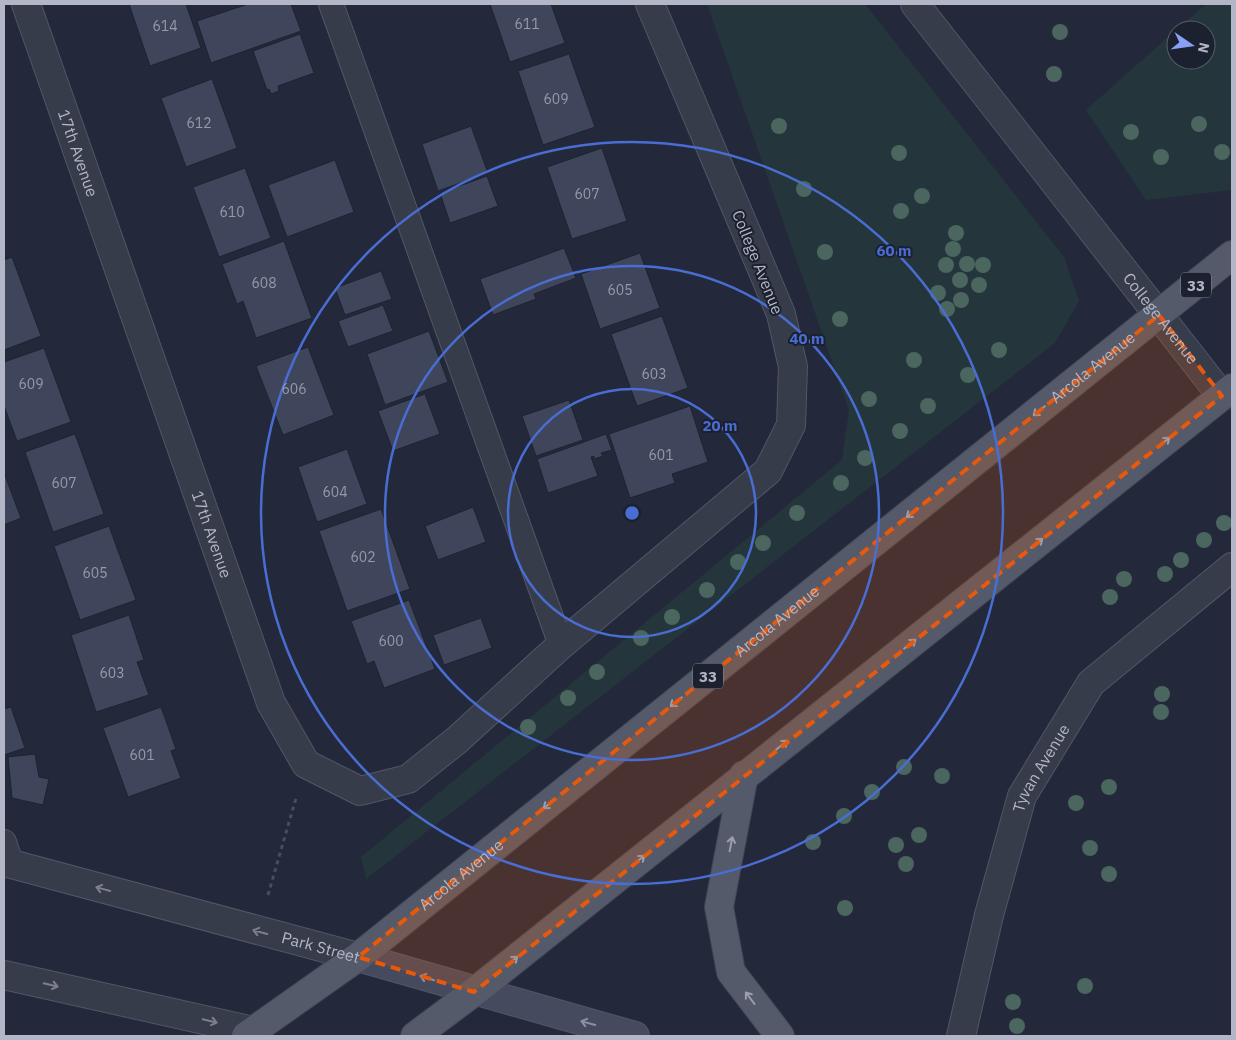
<svg xmlns="http://www.w3.org/2000/svg" width="1236" height="1040" viewBox="0 0 1236 1040" font-family="'IBM Plex Sans',sans-serif">
<rect width="100%" height="100%" fill="#23293b"/>
<!-- green -->
<g fill="#25353c">
<path d="M707,4H865L1064,257L1079,301L1055,343L366,879L361,857L842,460L849,410Z"/>
<path d="M1206,4H1232V190L1146,200L1086,110L1176,30V60H1206V30H1176Z"/>
</g>
<!-- building -->
<g fill="#3f455b" stroke="#1e2332">
<path d="M129,4H186L201,48L150,66Z"/>
<path d="M248,4H291L301,31L211,63L197,21Z"/>
<path d="M490,4H551L565,43L510,62Z"/>
<path d="M300,34L314,73L278,86L279,91L271,94L269,89L267,90L253,51Z"/>
<path d="M569,54L595,127L543,145L518,71Z"/>
<path d="M212,79L237,148L186,167L161,98Z"/>
<path d="M471,126L488,173L438,191L422,144Z"/>
<path d="M602,148L627,221L572,239L547,167Z"/>
<path d="M335,160L354,212L287,237L268,185Z"/>
<path d="M245,168L271,238L219,257L193,187Z"/>
<path d="M487,176L498,206L450,223L440,193Z"/>
<path d="M284,241L312,318L256,338L243,301L237,304L222,264Z"/>
<path d="M564,248L576,278L534,294L536,299L493,315L480,279Z"/>
<path d="M640,253L660,308L600,329L581,274Z"/>
<path d="M12,257L41,336L4,350V260Z"/>
<path d="M381,271L392,299L345,315L335,288Z"/>
<path d="M383,305L393,331L348,347L338,321Z"/>
<path d="M662,316L688,388L637,406L611,334Z"/>
<path d="M429,331L448,382L385,405L367,354Z"/>
<path d="M308,347L334,415L283,435L256,366Z"/>
<path d="M44,348L71,422L17,441L4,406V362Z"/>
<path d="M425,394L440,434L393,451L378,411Z"/>
<path d="M569,400L583,440L536,456L522,416Z"/>
<path d="M690,406L708,462L672,474L675,483L630,498L609,434Z"/>
<path d="M75,434L104,514L53,532L25,452Z"/>
<path d="M606,434L612,450L601,453L603,456L594,459V456L591,457L598,476L548,493L537,459Z"/>
<path d="M347,449L367,504L317,522L298,467Z"/>
<path d="M4,473L21,518L4,525Z"/>
<path d="M473,507L486,542L438,560L425,526Z"/>
<path d="M381,509L410,589L347,611L319,531Z"/>
<path d="M109,526L136,600L80,620L54,546Z"/>
<path d="M409,600L435,669L384,688L374,661L367,664L351,621Z"/>
<path d="M129,615L144,660L137,662L149,695L96,712L71,635Z"/>
<path d="M481,618L492,648L444,665L433,635Z"/>
<path d="M11,707L25,748L4,755V709Z"/>
<path d="M161,707L176,749L171,751L181,778L128,797L103,728Z"/>
<path d="M35,754L39,777L49,779L43,805L12,798L8,757Z"/>
</g>
<g fill="none" stroke-linecap="round" stroke-linejoin="round">
<defs>
<g id="service">
<path d="M331,4L561,645"/>
<path d="M4,842L11,864"/>
</g>
<g id="minor">
<path id="s1" d="M26,4L271,703L306,764L360,791L408,779L457,740L561,645L768,471L791,425L793,367L781,314L650,4"/>
<path id="s2" d="M961,1036L989,915L1022,796L1091,683L1232,567"/>
</g>
<g id="tertiary">
<path id="s3" d="M915,4L1222,396"/>
<path id="s4" d="M4,862L358,957"/>
<path d="M4,975L253,1031"/>
</g>
<path id="secondary" d="M358,957L635,1036"/>
<g id="primary">
<path d="M744,775L719,907L731,972L780,1036"/>
<path id="s5" d="M246,1036L358,957L1232,255"/>
<path d="M415,1036L474,992L1232,388"/>
</g>
</defs>
<!-- service casing -->
<use href="#service" stroke="#525666" stroke-width="26"/>
<!-- minor casing -->
<use href="#minor" stroke="#525666" stroke-width="30"/>
<!-- tertiary casing -->
<use href="#tertiary" stroke="#525666" stroke-width="30"/>
<!-- secondary casing -->
<use href="#secondary" stroke="#525666" stroke-width="30"/>
<!-- primary casing -->
<use href="#primary" stroke="#404554" stroke-width="30"/>
<!-- path -->
<path stroke="#435259" stroke-width="3" stroke-dasharray="4 4" stroke-linecap="butt" d="M268,895L296,798"/>
<!-- service -->
<use href="#service" stroke="#373c4b" stroke-width="24"/>
<!-- minor -->
<use href="#minor" stroke="#373c4b" stroke-width="28"/>
<!-- tertiary -->
<use href="#tertiary" stroke="#373c4b" stroke-width="28"/>
<!-- secondary -->
<use href="#secondary" stroke="#454a5e" stroke-width="28"/>
<!-- primary -->
<use href="#primary" stroke="#555a6b" stroke-width="28"/>
</g>
<!-- trees -->
<g fill="#4a665f">
<circle cx="1060" cy="32" r="8"/>
<circle cx="1054" cy="74" r="8"/>
<circle cx="1199" cy="124" r="8"/>
<circle cx="779" cy="126" r="8"/>
<circle cx="1131" cy="132" r="8"/>
<circle cx="1222" cy="152" r="8"/>
<circle cx="899" cy="153" r="8"/>
<circle cx="1161" cy="157" r="8"/>
<circle cx="804" cy="189" r="8"/>
<circle cx="922" cy="196" r="8"/>
<circle cx="901" cy="211" r="8"/>
<circle cx="956" cy="233" r="8"/>
<circle cx="953" cy="249" r="8"/>
<circle cx="825" cy="252" r="8"/>
<circle cx="967" cy="264" r="8"/>
<circle cx="946" cy="265" r="8"/>
<circle cx="983" cy="265" r="8"/>
<circle cx="960" cy="280" r="8"/>
<circle cx="979" cy="285" r="8"/>
<circle cx="938" cy="293" r="8"/>
<circle cx="961" cy="300" r="8"/>
<circle cx="947" cy="309" r="8"/>
<circle cx="840" cy="319" r="8"/>
<circle cx="999" cy="350" r="8"/>
<circle cx="914" cy="360" r="8"/>
<circle cx="968" cy="375" r="8"/>
<circle cx="869" cy="399" r="8"/>
<circle cx="928" cy="406" r="8"/>
<circle cx="900" cy="431" r="8"/>
<circle cx="865" cy="458" r="8"/>
<circle cx="841" cy="483" r="8"/>
<circle cx="797" cy="513" r="8"/>
<circle cx="1224" cy="523" r="8"/>
<circle cx="1204" cy="540" r="8"/>
<circle cx="763" cy="543" r="8"/>
<circle cx="1181" cy="560" r="8"/>
<circle cx="738" cy="562" r="8"/>
<circle cx="1165" cy="574" r="8"/>
<circle cx="1124" cy="579" r="8"/>
<circle cx="707" cy="590" r="8"/>
<circle cx="1110" cy="597" r="8"/>
<circle cx="672" cy="617" r="8"/>
<circle cx="641" cy="638" r="8"/>
<circle cx="597" cy="672" r="8"/>
<circle cx="1162" cy="694" r="8"/>
<circle cx="568" cy="698" r="8"/>
<circle cx="1161" cy="712" r="8"/>
<circle cx="528" cy="727" r="8"/>
<circle cx="904" cy="767" r="8"/>
<circle cx="942" cy="776" r="8"/>
<circle cx="1109" cy="787" r="8"/>
<circle cx="872" cy="792" r="8"/>
<circle cx="1076" cy="803" r="8"/>
<circle cx="844" cy="816" r="8"/>
<circle cx="919" cy="835" r="8"/>
<circle cx="813" cy="842" r="8"/>
<circle cx="896" cy="845" r="8"/>
<circle cx="1090" cy="848" r="8"/>
<circle cx="906" cy="864" r="8"/>
<circle cx="1109" cy="874" r="8"/>
<circle cx="845" cy="908" r="8"/>
<circle cx="1085" cy="986" r="8"/>
<circle cx="1013" cy="1002" r="8"/>
<circle cx="1017" cy="1026" r="8"/>
</g>
<!-- one-way arrows -->
<defs><path id="oneway-shaft" d="M-6 0H5M1.5-3L5.5 0L1.5 3" fill="none" stroke-width="1.6" stroke-linecap="round" stroke-linejoin="round" transform="scale(1.25)"/></defs>
<g stroke="#9b9fb0">
<use href="#oneway-shaft" transform="translate(1039 411) rotate(141)"/>
<use href="#oneway-shaft" transform="translate(1164 442) rotate(-38)"/>
<use href="#oneway-shaft" transform="translate(912 513) rotate(141)"/>
<use href="#oneway-shaft" transform="translate(1037 543) rotate(-38)"/>
<use href="#oneway-shaft" transform="translate(910 644) rotate(-38)"/>
<use href="#oneway-shaft" transform="translate(676 702) rotate(141)"/>
<use href="#oneway-shaft" transform="translate(782 745) rotate(-38)"/>
<use href="#oneway-shaft" transform="translate(549 804) rotate(141)"/>
<use href="#oneway-shaft" transform="translate(731 844) rotate(-79)"/>
<use href="#oneway-shaft" transform="translate(639 860) rotate(-39)"/>
<use href="#oneway-shaft" transform="translate(512 961) rotate(-39)"/>
<use href="#oneway-shaft" transform="translate(750 998) rotate(-127)"/>
</g>
<g stroke="#7b7f8f">
<use href="#oneway-shaft" transform="translate(103 889) rotate(-165)"/>
<use href="#oneway-shaft" transform="translate(260 932) rotate(-165)"/>
<use href="#oneway-shaft" transform="translate(51 985) rotate(13)"/>
<use href="#oneway-shaft" transform="translate(210 1021) rotate(13)"/>
</g>
<g stroke="#8c90a2">
<use href="#oneway-shaft" transform="translate(427 978) rotate(-163)"/>
<use href="#oneway-shaft" transform="translate(588 1023) rotate(-165)"/>
</g>
<!-- marked area -->
<path fill="#e8590c" fill-opacity="0.2" stroke="#e8590c" stroke-width="4" stroke-dasharray="10 6" stroke-linejoin="round" d="M1159,315L1222,396L474,992L358,957Z"/>
<!-- distance rings -->
<g fill="none" stroke="#4a6dd3" stroke-width="2.5">
<circle cx="632" cy="513" r="124"/>
<circle cx="632" cy="513" r="247"/>
<circle cx="632" cy="513" r="371"/>
</g>
<g text-anchor="middle" dominant-baseline="central" stroke-width="4" stroke-linejoin="round" paint-order="stroke">
<!-- number labels -->
<g font-size="14" fill="#959aac">
<text x="527" y="24">611</text>
<text x="165" y="26">614</text>
<text x="556" y="99">609</text>
<text x="199" y="123">612</text>
<text x="587" y="194">607</text>
<text x="232" y="212">610</text>
<text x="264" y="283">608</text>
<text x="620" y="290">605</text>
<text x="654" y="374">603</text>
<text x="31" y="384">609</text>
<text x="294" y="389">606</text>
<text x="661" y="455">601</text>
<text x="64" y="483">607</text>
<text x="335" y="492">604</text>
<text x="363" y="557">602</text>
<text x="95" y="573">605</text>
<text x="391" y="641">600</text>
<text x="112" y="673">603</text>
<text x="142" y="755">601</text>
</g>
<!-- shield labels -->
<g fill="#1c2130" stroke="#85899a" stroke-width="1">
<rect x="1181" y="272.5" width="30" height="25" rx="4"/>
<rect x="693" y="663.5" width="30" height="25" rx="4"/>
</g>
<g font-size="15" font-weight="bold" fill="#b2b6c7">
<text x="1196" y="285">33</text>
<text x="708" y="676">33</text>
</g>
<!-- street labels -->
<g font-size="16" fill="#b2b6c7" stroke="#1c2130">
<text stroke="none"><textPath href="#s1" startOffset="158">17th Avenue</textPath></text>
<text transform="translate(758 262) rotate(68)">College Avenue</text>
<text stroke="none"><textPath href="#s3" startOffset="399">College Avenue</textPath></text>
<text stroke="none"><textPath href="#s5" startOffset="1079">Arcola Avenue</textPath></text>
<text stroke="none"><textPath href="#s1" startOffset="562">17th Avenue</textPath></text>
<text stroke="none"><textPath href="#s5" startOffset="674">Arcola Avenue</textPath></text>
<text stroke="none"><textPath href="#s2" startOffset="281">Tyvan Avenue</textPath></text>
<text stroke="none"><textPath href="#s5" startOffset="269">Arcola Avenue</textPath></text>
<text stroke="none"><textPath href="#s4" startOffset="328">Park Street</textPath></text>
</g>
</g>
<circle cx="632" cy="513" r="8" fill="#4a6dd3" stroke="#1c2130" stroke-width="2.5"/>
<g font-size="15" text-anchor="middle" font-weight="bold" fill="#4a6dd3" stroke="#1c2130" stroke-width="4" stroke-linejoin="round" paint-order="stroke">
<text x="894" y="256">60 m</text>
<text x="807" y="344">40 m</text>
<text x="720" y="431">20 m</text>
</g>
<!-- border -->
<rect width="1236" height="1040" fill="none" stroke="#b2b6c7" stroke-width="10"/>
<!-- north arrow -->
<g transform="translate(1191 45) rotate(103)"><circle r="24" fill="#1c2130" stroke="#585d6c"/>
<path d="M0-4L9 19L0 12L-9 19Z" fill="#889ff6"/>
<text y="-8" font-size="14" font-weight="bold" text-anchor="middle" fill="#b2b6c7">N</text>
</g>
</svg>
